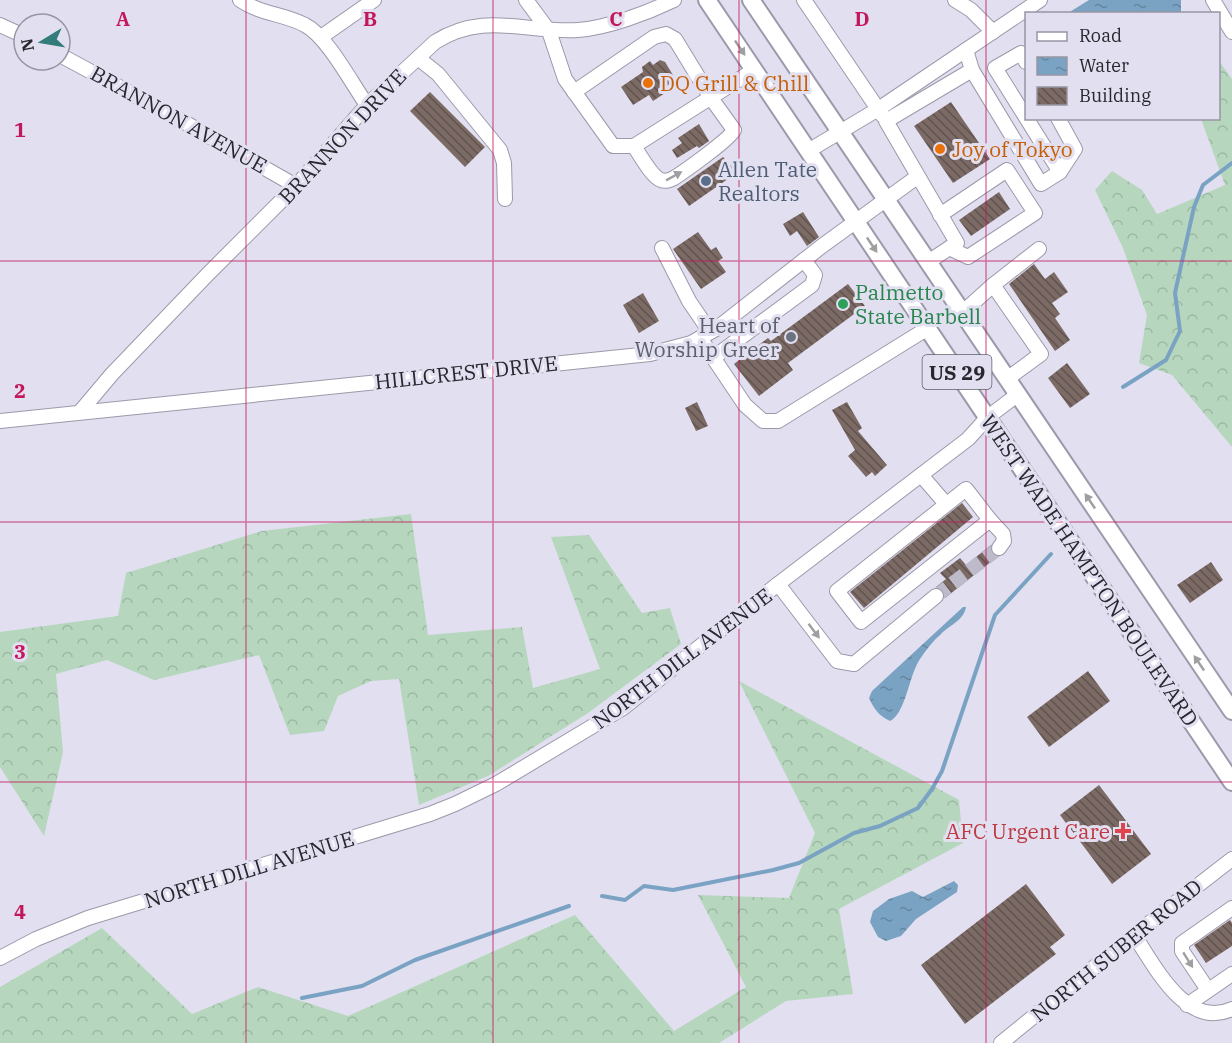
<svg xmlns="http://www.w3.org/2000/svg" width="1232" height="1043" viewBox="0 0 1232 1043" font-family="'IBM Plex Serif',serif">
<defs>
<pattern id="forest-crowns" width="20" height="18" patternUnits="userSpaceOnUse" patternTransform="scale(1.5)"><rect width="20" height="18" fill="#b6d7bd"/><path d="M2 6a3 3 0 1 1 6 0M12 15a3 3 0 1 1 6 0" fill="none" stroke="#9cb9a3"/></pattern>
<pattern id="water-ripples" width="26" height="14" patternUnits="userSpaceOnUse" patternTransform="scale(1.5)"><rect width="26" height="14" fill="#7aa3c3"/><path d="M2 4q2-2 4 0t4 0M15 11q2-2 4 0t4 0" fill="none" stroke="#64859f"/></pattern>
<pattern id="building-back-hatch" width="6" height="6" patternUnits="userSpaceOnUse" patternTransform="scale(1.5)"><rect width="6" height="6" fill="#7c6a65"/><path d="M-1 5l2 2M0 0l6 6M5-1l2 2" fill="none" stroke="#60524f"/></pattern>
</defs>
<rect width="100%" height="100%" fill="#e2dff1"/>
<!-- forest -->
<g fill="url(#forest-crowns)">
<path d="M1219,61L1232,79V447L1172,375L1139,363L1147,315L1123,248L1095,190L1112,171L1142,190L1157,214L1225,185L1201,119L1218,118Z"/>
<path d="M411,514L428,635L522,627L533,688L600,669L551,537L589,535L642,613L670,608L681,644L588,713L488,776L419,805L399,679L371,681L338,696L324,731L290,735L259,655L154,680L107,660L56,674L63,752L44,836L0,767V632L118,616L126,573L262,531Z"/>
<path d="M739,681L959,800L963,843L839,909L853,994L786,1001L719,1043H0V987L102,928L192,1014L258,987L348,1016L575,915L674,1031L746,987L698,895L789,898L815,833Z"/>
</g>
<!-- water -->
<g fill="url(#water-ripples)">
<path d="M1089,0H1181V13H1068Z"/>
<path d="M963,607H966C964,620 950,625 941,634C933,641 926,650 920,659C909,675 906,713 890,721C879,716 874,709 869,698L872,691Z"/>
<path d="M954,881L958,885L957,892L916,919L901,936L886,941L878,937L870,922L873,911L889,899L912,891L923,897Z"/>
</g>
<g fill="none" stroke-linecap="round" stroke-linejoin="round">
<!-- stream -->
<g stroke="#7aa3c3" stroke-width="4">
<path d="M1123,387L1166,360L1180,331L1175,293L1194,207L1203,185L1232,163"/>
<path d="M602,896L625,900L644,886L673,890L773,870L799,863L854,833L880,826L918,808L932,789L942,771L995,615L1051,554"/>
<path d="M302,998L362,986L415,960L569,906"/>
</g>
</g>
<!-- building -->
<g fill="url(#building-back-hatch)">
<path d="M660,60L665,62L676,80L665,87L668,91L653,101L649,95L633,105L621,87L643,72L642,67L650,61L653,65Z"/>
<path d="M430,92L485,147L465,167L410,111Z"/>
<path d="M951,102L990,159L953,183L914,126Z"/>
<path d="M699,124L709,141L699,148L697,146L677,158L672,150L682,143L678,138Z"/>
<path d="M723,157L734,169L732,170L735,174L689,206L677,189Z"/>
<path d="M999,192L1010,209L971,236L959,220Z"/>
<path d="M803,212L819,237L807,246L797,231L790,236L783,224Z"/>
<path d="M698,232L711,250L716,247L723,258L718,261L726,272L701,289L673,249Z"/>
<path d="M1034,264L1045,279L1054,272L1068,292L1052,303L1060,314L1055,318L1070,340L1055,351L1009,284Z"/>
<path d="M848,284L865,306L788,363L793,370L759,396L734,364L768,338L771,341Z"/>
<path d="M643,293L659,321L639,333L623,305Z"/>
<path d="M1067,363L1090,394L1070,408L1048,378Z"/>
<path d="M697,402L708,426L696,431L685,408Z"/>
<path d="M847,402L862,428L858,431L887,465L875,476L872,472L866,477L848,456L855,450L832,410Z"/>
<path d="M962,503L973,517L864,608L850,592Z"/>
<path d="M991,545V552L997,557L945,598L943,591L936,587L946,579L940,573L960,558L966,565Z"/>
<path d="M1211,562L1223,580L1190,603L1177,585Z"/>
<path d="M1088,671L1110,701L1049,747L1027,717Z"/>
<path d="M1099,785L1151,854L1112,884L1060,815Z"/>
<path d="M1026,884L1065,935L1050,947L1056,954L965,1024L921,965Z"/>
<path d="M1230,920L1232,923V946L1206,963L1194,945Z"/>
</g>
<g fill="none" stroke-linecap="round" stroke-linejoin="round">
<!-- minor-tunnel -->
<path stroke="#bdbaca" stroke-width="14" stroke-dasharray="14 7" stroke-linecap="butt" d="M936,596L999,548"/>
<defs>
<g id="minor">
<path d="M240,0C260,14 285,14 305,25C327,36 352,84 367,105"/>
<path d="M526,0L549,31L565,79L613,146H634L754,70"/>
<path d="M804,0L882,115"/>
<path d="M955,0L971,10L993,32"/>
<path d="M1213,0L1232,32"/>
<path d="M0,25L24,36"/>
<path d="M321,37L374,0"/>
<path d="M60,55L184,122L296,186"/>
<path d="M418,58L438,74L500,150L504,163L505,199"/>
<path d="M1026,62L1021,53L995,68L1060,172"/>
<path d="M972,70L1041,184L1060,172L1075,149L1058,118"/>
<path d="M574,92L654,37L666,34L675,39L711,98L734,130C730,139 685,171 674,178C670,180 666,182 661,180C652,177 640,155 634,146"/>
<path d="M808,151L880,108L1040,0"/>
<path d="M940,215L1007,170L1035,213L968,257L949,248"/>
<path d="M662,248L689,301L710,332"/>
<path d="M928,262L957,243L886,121L972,70L966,50"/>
<path d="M993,285L1039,249"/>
<path d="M963,312L993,285L1041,354L1007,379"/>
<path d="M700,338L745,405L763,421H778L928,328"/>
<path d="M713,358L812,285L815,275L804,260"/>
<path d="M80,412L112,374L207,275L296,186L367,105L435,42C484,11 524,33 578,30C607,28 647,13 674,0"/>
<path d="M0,421L650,354L691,343L716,329L822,246L917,177"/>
<path d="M921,475L946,504"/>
<path d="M966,489L990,520L861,622L837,591Z"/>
<path d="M990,520L1003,534L1004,541L999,548"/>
<path d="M778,584L837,661L854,664L936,596"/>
<path d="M1134,935C1155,966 1186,1030 1232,1009"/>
<path d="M0,958L36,939L88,918L430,814L455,804L496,784L623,708L778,584L968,439L988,417L1017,395"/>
<path d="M1208,990L1182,951V943L1232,908"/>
<path d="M1187,1005L1232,974"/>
<path d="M1001,1043L1134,935L1232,859"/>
</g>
<g id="major">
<path d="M707,0L1232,782"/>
<path d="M751,0L1232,711"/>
</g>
</defs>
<!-- minor casing -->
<use href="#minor" stroke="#9c99aa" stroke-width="16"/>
<!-- major casing -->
<use href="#major" stroke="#9c99aa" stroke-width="20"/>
<!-- minor -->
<use href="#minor" stroke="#fff" stroke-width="14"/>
<!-- major -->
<use href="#major" stroke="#fff" stroke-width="16"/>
</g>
<!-- one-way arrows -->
<defs><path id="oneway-solid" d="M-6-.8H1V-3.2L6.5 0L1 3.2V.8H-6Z" transform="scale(1.5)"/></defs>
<g fill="#9f9ea1">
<use href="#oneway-solid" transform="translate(740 48) rotate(56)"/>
<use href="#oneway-solid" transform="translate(674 176) rotate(-29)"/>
<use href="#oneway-solid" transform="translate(872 245) rotate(56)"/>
<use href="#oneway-solid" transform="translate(1090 501) rotate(-124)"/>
<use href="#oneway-solid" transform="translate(814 631) rotate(53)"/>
<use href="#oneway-solid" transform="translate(1199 663) rotate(-124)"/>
<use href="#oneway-solid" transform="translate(1188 960) rotate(58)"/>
</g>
<!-- grid -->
<path fill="none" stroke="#c2185b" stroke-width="1.5" stroke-opacity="0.55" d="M246,0V1043M493,0V1043M739,0V1043M986,0V1043M0,261H1232M0,522H1232M0,782H1232"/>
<!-- markers -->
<g fill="#e8710a" stroke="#e2dff1" stroke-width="2">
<circle cx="648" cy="83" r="6"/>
<circle cx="940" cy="149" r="6"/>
</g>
<circle fill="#5c6f8a" stroke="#e2dff1" stroke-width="2" cx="706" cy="181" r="6"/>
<circle fill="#2e9e5b" stroke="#e2dff1" stroke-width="2" cx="843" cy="304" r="6"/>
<circle fill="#6b7280" stroke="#e2dff1" stroke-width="2" cx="791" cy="337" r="6"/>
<path fill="#e0444e" stroke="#e2dff1" stroke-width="2" d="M1120 822h6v6h6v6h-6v6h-6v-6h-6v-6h6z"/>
<g text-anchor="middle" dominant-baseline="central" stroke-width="6" stroke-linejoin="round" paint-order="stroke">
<!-- shield labels -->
<rect fill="#e2dff1" stroke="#605e68" stroke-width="1.5" x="922.5" y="355" width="69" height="34" rx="4.5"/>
<g font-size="20" font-weight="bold" fill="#29272e">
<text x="957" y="372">US 29</text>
</g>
<!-- food labels -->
<g font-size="21" fill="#c56008" stroke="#e2dff1" text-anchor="start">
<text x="660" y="83">DQ Grill &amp; Chill</text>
<text x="952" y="149">Joy of Tokyo</text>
</g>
<!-- street labels -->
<g font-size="21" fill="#29272e" stroke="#e2dff1">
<text transform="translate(179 119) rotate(29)">BRANNON AVENUE</text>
<text transform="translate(342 136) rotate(-47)">BRANNON DRIVE</text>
<text transform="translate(466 372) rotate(-6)">HILLCREST DRIVE</text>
<text transform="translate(1090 570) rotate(56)">WEST WADE HAMPTON BOULEVARD</text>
<text transform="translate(682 658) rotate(-37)">NORTH DILL AVENUE</text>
<text transform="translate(249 869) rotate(-17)">NORTH DILL AVENUE</text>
<text transform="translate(1116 950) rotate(-39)">NORTH SUBER ROAD</text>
</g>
<!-- service labels -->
<g font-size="21" fill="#4e5e75" stroke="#e2dff1" text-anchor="start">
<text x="718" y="169">Allen Tate<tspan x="718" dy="24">Realtors</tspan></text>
</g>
<!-- leisure labels -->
<g font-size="21" fill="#27864d" stroke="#e2dff1" text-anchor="start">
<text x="855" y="292">Palmetto<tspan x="855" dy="24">State Barbell</tspan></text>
</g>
<!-- worship labels -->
<g font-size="21" fill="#5b616d" stroke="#e2dff1" text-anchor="end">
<text x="779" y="325">Heart of<tspan x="779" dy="24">Worship Greer</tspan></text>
</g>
<!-- health labels -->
<g font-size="21" fill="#be3a42" stroke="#e2dff1" text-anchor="end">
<text x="1110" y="831">AFC Urgent Care</text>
</g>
</g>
<g font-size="20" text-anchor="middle" font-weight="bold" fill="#c2185b" stroke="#e2dff1" stroke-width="6" stroke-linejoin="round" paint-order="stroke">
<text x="123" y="26">A</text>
<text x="370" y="26">B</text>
<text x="616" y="26">C</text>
<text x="862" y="26">D</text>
<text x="20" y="137">1</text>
<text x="20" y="398">2</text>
<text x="20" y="659">3</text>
<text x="20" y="919">4</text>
</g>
<!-- legend -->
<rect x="1025" y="12" width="195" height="108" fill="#e2dff1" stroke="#9895a3" stroke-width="1.5"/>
<rect x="1037" y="32" width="30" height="9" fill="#ffffff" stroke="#9895a3" stroke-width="1.5"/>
<text x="1079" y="42" font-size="18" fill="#29272e">Road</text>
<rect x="1037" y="57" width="30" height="18" fill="url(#water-ripples)" stroke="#9895a3" stroke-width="1.5"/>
<text x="1079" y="72" font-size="18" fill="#29272e">Water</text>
<rect x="1037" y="87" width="30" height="18" fill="url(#building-back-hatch)" stroke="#9895a3" stroke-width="1.5"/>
<text x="1079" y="102" font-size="18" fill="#29272e">Building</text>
<!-- north arrow -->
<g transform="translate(42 42) rotate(259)"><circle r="28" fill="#e2dff1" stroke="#9895a3" stroke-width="1.5"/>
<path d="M0-4.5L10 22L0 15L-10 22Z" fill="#347c79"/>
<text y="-9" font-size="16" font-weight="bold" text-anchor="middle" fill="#29272e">N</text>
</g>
</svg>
